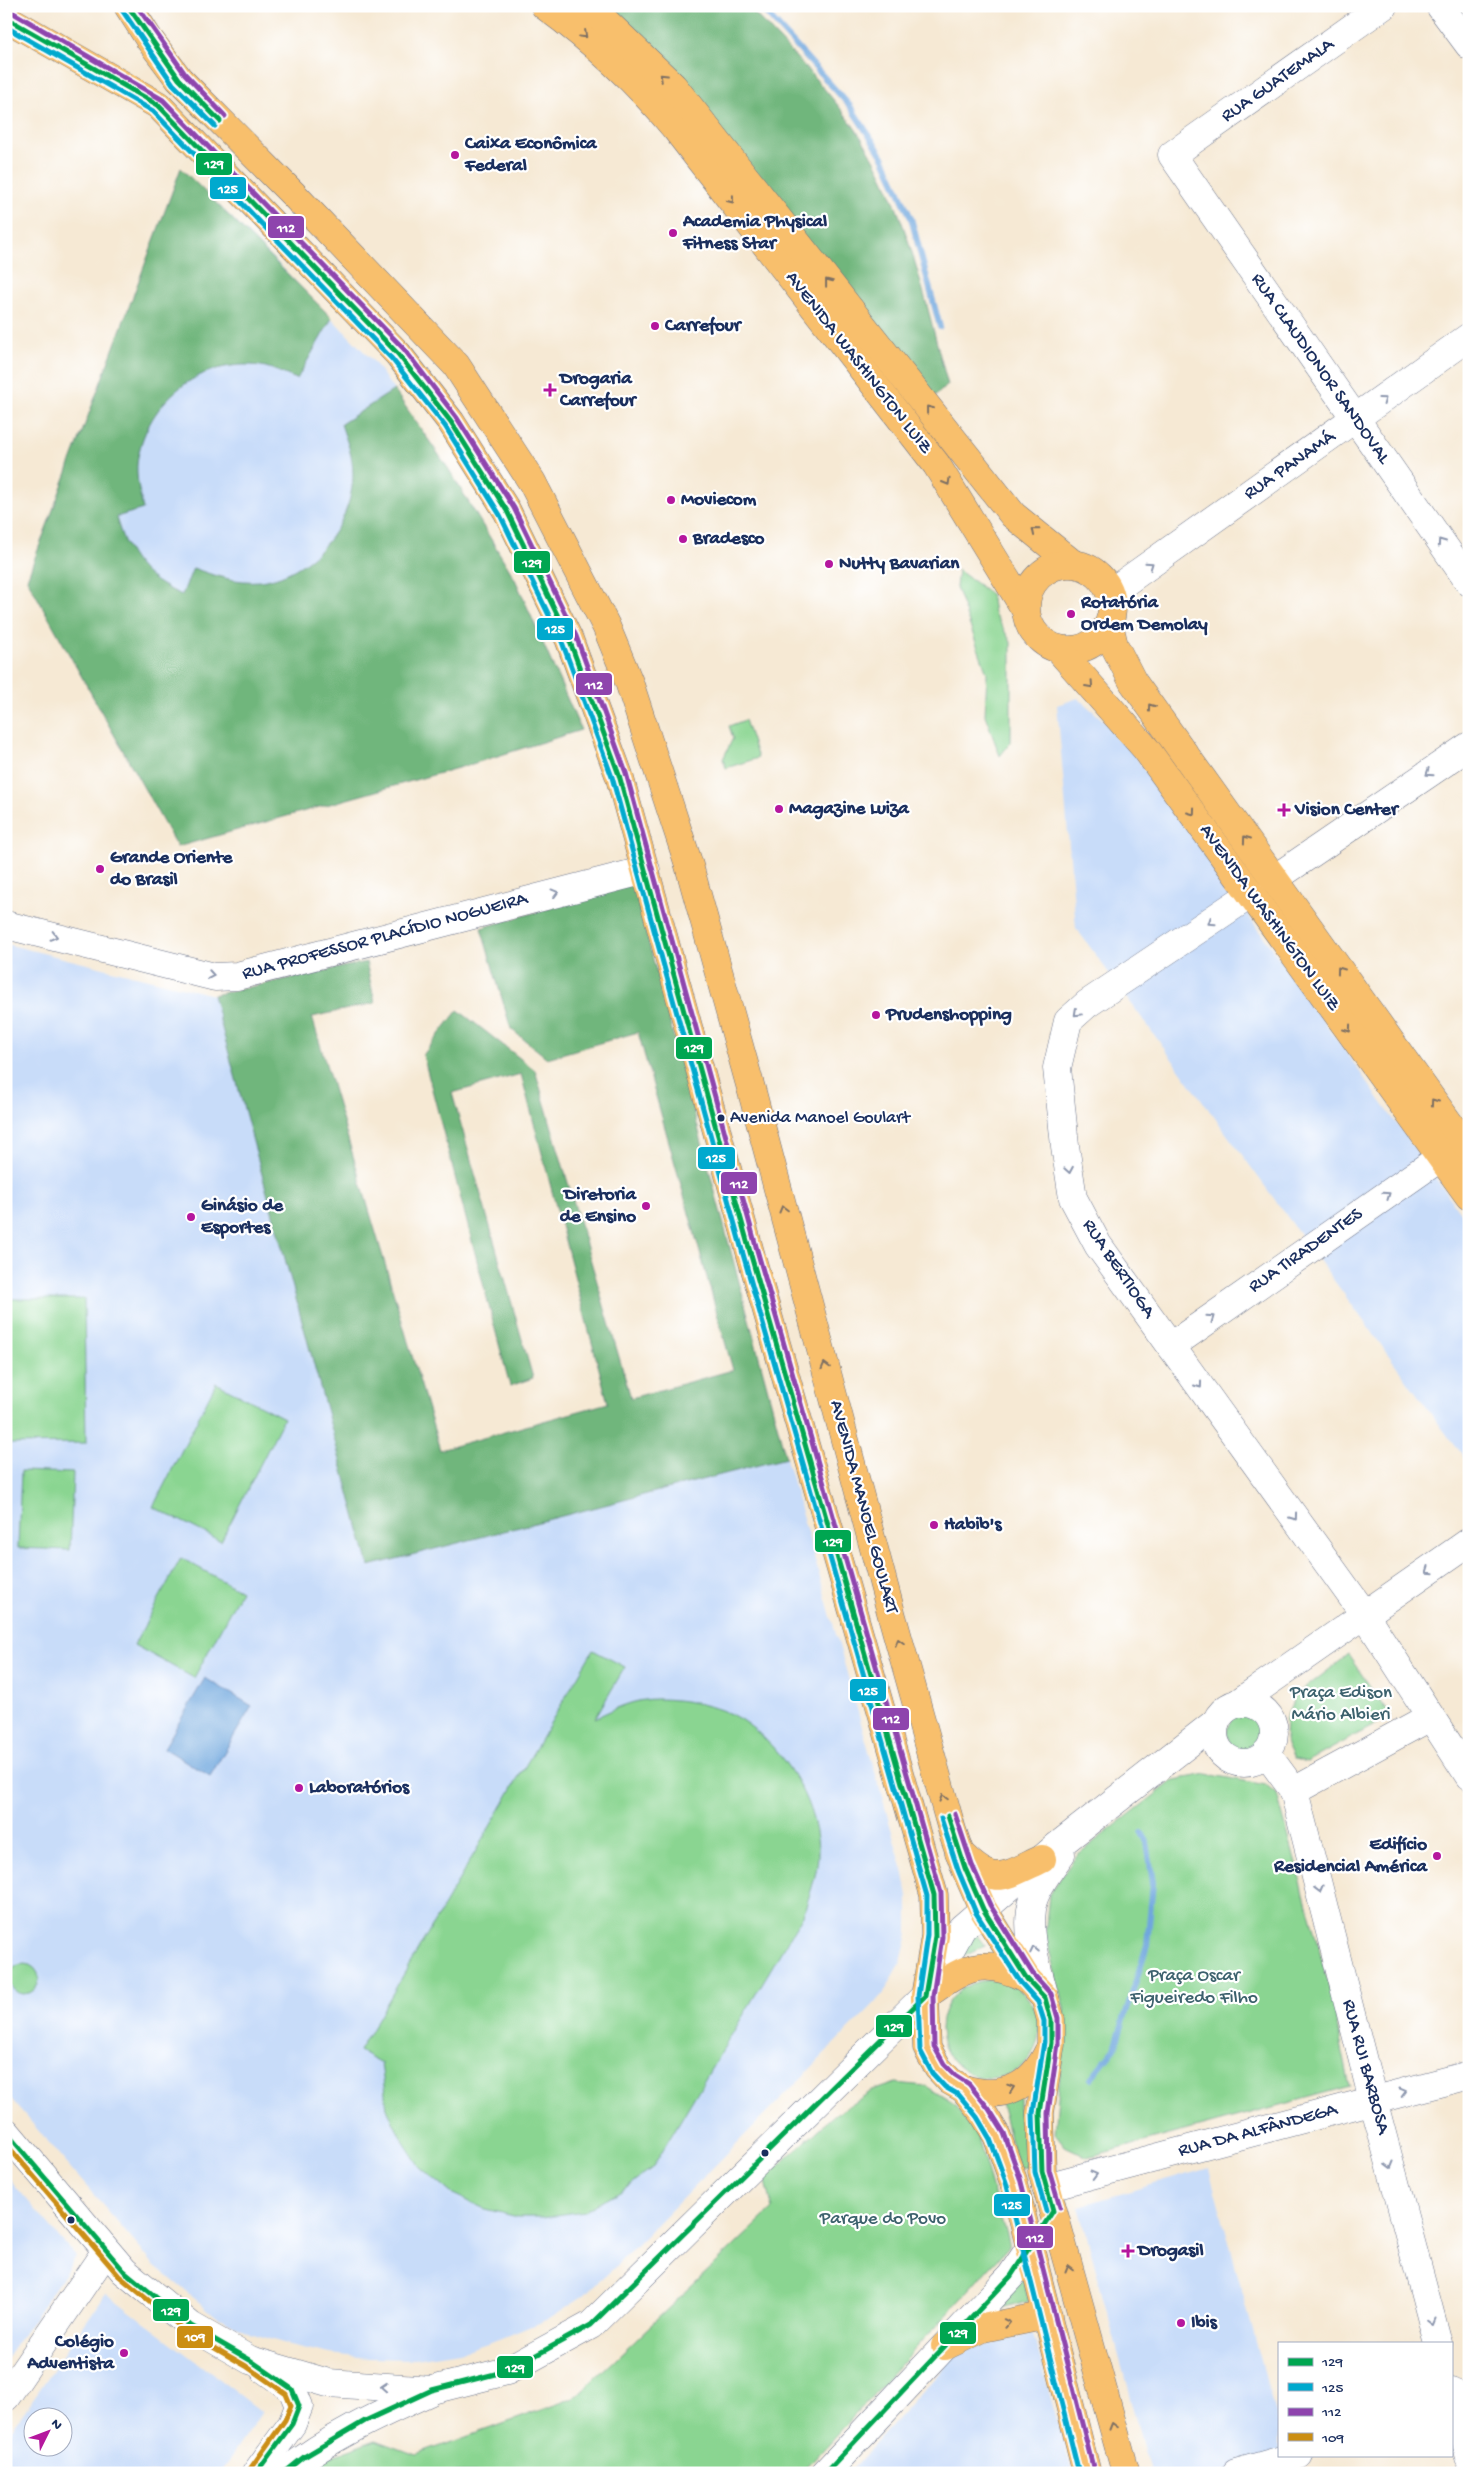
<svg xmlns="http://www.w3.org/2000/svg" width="1475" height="2479" viewBox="0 0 1475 2479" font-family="'Gochi Hand',sans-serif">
<rect width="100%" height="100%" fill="#fff"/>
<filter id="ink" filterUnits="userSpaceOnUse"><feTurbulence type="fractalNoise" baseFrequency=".02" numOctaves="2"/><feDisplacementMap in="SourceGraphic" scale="10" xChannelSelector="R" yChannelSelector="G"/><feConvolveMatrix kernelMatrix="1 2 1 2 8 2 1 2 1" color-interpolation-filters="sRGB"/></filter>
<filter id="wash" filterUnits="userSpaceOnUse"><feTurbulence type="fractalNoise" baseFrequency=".0096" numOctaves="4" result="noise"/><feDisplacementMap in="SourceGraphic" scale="20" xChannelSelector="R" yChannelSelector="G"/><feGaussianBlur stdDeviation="1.12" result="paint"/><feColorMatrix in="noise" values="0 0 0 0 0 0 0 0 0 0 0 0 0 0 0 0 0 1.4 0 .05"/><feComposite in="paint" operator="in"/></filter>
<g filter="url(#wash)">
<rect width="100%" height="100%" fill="#f6e9d4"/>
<!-- built -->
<g fill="#c8dcf9" fill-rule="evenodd">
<path d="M181,168L277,262L375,363L448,468L515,579L581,730L472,764L177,847L27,579Z"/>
<path d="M1078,698L1119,734L1469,1225V1465L1076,928L1057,705Z"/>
<path d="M6,944L213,995L369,1566L786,1458L904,1874L908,1896V1934L901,1962L883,1995L613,2269L583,2296L548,2319L500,2339L460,2352L415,2359L368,2358L329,2354L290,2345L252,2334L217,2317L154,2265L6,2093Z"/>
<path d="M1209,2168L1279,2427V2455H1286L1291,2473H1150L1079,2206Z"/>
<path d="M6,2175L76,2257L6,2359Z"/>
<path d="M106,2293L262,2412L220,2473H6V2438ZM62,2416V2446H32V2416Z"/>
<path d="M1033,2334L1072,2473H849L957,2353Z"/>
</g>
<!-- green -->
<g fill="#8ad591" stroke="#528278">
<path d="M958,570L991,594L994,613L1011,642V742L1000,756L985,715L987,673L956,587Z"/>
<path d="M745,720L758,758L726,768L723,759L733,738L729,726Z"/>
<path d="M6,1299H84L86,1443L6,1444Z"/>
<path d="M216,1383L284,1418L221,1541L153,1507Z"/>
<path d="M21,1471L73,1473L70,1550L18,1548Z"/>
<path d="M181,1558L241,1591L194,1678L134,1645Z"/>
<path d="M593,1650L625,1667L595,1718C614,1709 634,1699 656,1699C683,1699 717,1705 740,1719C782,1746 815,1799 818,1848C819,1871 810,1893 803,1915L652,2168L621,2191L584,2211L542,2217H518L485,2209L451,2193L420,2167L400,2136L387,2109L381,2063L359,2051Z"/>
<path d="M1348,1655L1391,1716L1307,1762L1294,1759L1285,1740L1286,1717L1295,1696Z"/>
<circle cx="1246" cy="1732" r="19"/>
<path d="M1207,1774L1266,1785L1277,1794L1328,1982L1350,2086L1088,2157L1065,2146L1055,2133L1065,2012L1045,1934L1049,1894L1077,1855L1174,1780Z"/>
<path d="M975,1933L985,1946L952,1960Z"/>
<circle cx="24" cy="1979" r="15"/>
<circle cx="990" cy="2029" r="49"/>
<path d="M896,2083L926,2086L953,2103L977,2135L1009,2246L802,2473H303L320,2460L376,2440L416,2455L574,2398L773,2209L765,2178L834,2116L870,2092Z"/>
<path d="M1020,2093V2121L1027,2167L1018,2168L1001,2104Z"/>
<path d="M1022,2277L1029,2301L988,2313Z"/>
</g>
<!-- forest -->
<g fill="#6fb67b" stroke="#45726c">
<path d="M608,6H748C792,55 844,102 875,161C912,230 927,310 948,385L935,396Z"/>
<path d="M181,168L332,318L297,379C285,375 273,368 261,366C203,358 152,397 139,452C134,471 139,490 143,509L116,517C127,557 142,578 182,595L193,568C215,576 236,583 260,581C316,574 363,513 351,456C349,445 344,434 341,424L394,390L448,468L515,579L581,730L472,764L177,847L27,579Z"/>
<path d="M633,884L786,1458L369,1566L213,995L366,962L375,1003L312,1017L440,1450L608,1403L521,1074L452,1093L533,1378L510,1386L423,1055L458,1010L535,1070L631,1398L733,1370L638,1032L547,1058L511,1029L481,928Z"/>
</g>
<!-- water -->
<path fill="#6fa7de" stroke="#456b9e" d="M205,1678L252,1706L210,1776L164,1748Z"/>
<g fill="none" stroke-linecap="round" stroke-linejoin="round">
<!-- stream -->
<g stroke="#6fa7de" stroke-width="6">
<path d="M760,6L850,106L883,157L911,218L940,327"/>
<path d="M1091,2078L1115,2048L1147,1945L1153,1883L1147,1842L1142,1833"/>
</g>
</g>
</g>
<g filter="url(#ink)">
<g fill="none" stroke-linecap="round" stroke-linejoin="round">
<defs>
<g id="minor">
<path d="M1383,6L1172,155L1469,582"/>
<path d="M1440,6L1469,45"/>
<path d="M1110,593L1469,337"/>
<path d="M1274,879L1469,746"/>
<path d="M1251,894L1087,1004L1068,1021L1057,1068L1065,1146L1073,1198L1098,1245L1365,1615L1469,1776"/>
<path d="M6,925L215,977L237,976L646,870"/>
<path d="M1171,1346L1441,1157"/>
<path d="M1238,1703L1469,1542"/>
<circle cx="1244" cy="1733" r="30"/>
<path d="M1266,1753L1294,1791L1373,2100L1438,2343"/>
<path d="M1294,1791L1430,1717"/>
<path d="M1045,1998C1038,1969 1024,1931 1033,1901C1038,1884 1051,1868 1061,1854"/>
<path d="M6,2132L124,2271L191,2326L250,2360L328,2383L432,2390L507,2371L591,2325L925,1996L962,1928L1056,1847L1216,1722"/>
<path d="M1046,2187L1469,2075"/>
<path d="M1451,2392L1469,2457"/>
<path d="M6,2397L106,2251"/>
<path d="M256,2473L292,2424L299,2406L292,2389L264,2369"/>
<path d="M284,2473C328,2438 378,2415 429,2392"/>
<path d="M825,2473L1011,2276L1030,2248"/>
<path d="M1236,2473L1299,2455"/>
</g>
<g id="major">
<path d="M128,6L149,39L179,79L293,194L456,365L532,482L606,626L629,682L688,862L752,1092L892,1616L952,1830L965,1868L983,1909L1027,1979L1045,1998L1051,2020V2043L1040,2113L1042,2171L1126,2473"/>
<path d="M545,6C593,41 638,83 676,129L936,464L1025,609"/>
<path d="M585,6L602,18L673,86L1013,515L1072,563"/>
<path d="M6,18L158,105L398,354L451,422L507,511L569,639L619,775L750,1252L934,1895L935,1936L925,1996L927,2048L938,2068L950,2081L964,2089L983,2113L997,2136L1013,2180L1087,2473"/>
<circle cx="1069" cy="607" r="43"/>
<path d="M1109,624L1114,645L1133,682L1469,1151"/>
<path d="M1058,649L1146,749L1469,1196"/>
<path d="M959,1852C994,1888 1003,1877 1042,1859"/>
<path d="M925,1996C964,1968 981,1955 1027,1979"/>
<path d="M964,2089C1002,2100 1031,2088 1048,2052"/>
<path d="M945,2346L983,2328L1048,2315"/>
</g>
</defs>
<!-- minor casing -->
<use href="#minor" stroke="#687087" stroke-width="29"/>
<!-- major casing -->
<use href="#major" stroke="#687087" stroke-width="29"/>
<!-- minor -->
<use href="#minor" stroke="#fff" stroke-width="28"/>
<!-- major -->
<use href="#major" stroke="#f8bf6c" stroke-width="28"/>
<defs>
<g id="bus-1">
<path d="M128,6L179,79L220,121"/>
<path d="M6,18L158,105L398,354L451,422L507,511L569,639L619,775L750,1252L934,1895L935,1936L925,1996L591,2325L507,2371L432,2390L365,2421L304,2457L284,2473"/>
<path d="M6,2132L124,2271L191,2326L250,2360L292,2389L299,2406L292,2424L256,2473"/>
<path d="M825,2473L1011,2276L1053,2211L1042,2171L1040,2113L1051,2043V2020L1045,1998L1027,1979L983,1909L965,1868L948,1816"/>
</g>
<g id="bus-2">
<path d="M122,10L173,84L215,126"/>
<path d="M6,27L153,111L392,359L445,426L500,515L562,642L612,777L743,1254L927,1896V1935L918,1996L920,2050L932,2073L945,2087L959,2095L977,2117L990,2139L1006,2182L1079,2473"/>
<path d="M941,1818L958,1870L976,1913L1021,1983L1038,2002L1044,2021V2042L1033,2113L1035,2172L1046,2211"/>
</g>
<g id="bus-3">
<path d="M137,6L185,74L225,116"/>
<path d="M10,11L163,100L404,349L457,418L514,508L576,636L626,773L757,1250L941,1893L942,1937L933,1996L934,2046L944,2064L955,2075L969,2084L989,2109L1004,2133L1020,2178L1094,2471"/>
<path d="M955,1814L972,1865L990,1905L1033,1974L1051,1994L1058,2018V2044L1048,2113L1049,2170L1060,2207"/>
</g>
<path id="bus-4" d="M6,2144L119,2276L187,2332L246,2366L286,2394L291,2406L285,2420L250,2469"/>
</defs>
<!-- bus-1 casing -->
<use href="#bus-1" stroke="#fff" stroke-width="9"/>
<!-- bus-2 casing -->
<use href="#bus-2" stroke="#fff" stroke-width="9"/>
<!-- bus-3 casing -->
<use href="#bus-3" stroke="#fff" stroke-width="9"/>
<!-- bus-4 casing -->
<use href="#bus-4" stroke="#fff" stroke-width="9"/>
<!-- bus-1 -->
<use href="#bus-1" stroke="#00a651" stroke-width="5"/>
<!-- bus-2 -->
<use href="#bus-2" stroke="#00a9ce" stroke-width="5"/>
<!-- bus-3 -->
<use href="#bus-3" stroke="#8e44ad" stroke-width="5"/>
<!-- bus-4 -->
<use href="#bus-4" stroke="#cb8e13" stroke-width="5"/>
</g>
<!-- one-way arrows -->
<defs><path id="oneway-chevron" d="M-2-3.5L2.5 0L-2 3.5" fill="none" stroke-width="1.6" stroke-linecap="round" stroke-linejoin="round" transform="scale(1.25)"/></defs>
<g stroke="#7e7064">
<use href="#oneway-chevron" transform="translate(584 35) rotate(43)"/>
<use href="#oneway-chevron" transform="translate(663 77) rotate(-136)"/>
<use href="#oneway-chevron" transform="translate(731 200) rotate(52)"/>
<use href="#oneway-chevron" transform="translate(828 282) rotate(-128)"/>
<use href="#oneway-chevron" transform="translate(929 409) rotate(-128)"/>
<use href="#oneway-chevron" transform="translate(947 482) rotate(60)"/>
<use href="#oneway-chevron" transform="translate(1035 531) rotate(-140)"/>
<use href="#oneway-chevron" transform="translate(1090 685) rotate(48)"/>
<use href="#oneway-chevron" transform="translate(1151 707) rotate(-126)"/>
<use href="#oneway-chevron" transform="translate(1192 812) rotate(54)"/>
<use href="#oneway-chevron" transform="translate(1246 839) rotate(-126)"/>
<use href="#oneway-chevron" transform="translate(1340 970) rotate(-126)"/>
<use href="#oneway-chevron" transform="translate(1348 1029) rotate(54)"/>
<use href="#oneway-chevron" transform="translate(1434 1102) rotate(-126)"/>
<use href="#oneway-chevron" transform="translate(783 1209) rotate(-105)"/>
<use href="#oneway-chevron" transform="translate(825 1366) rotate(-105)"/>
<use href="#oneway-chevron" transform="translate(899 1642) rotate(-106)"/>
<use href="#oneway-chevron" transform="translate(943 1798) rotate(-106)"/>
<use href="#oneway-chevron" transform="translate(1011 2088) rotate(-19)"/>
<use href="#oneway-chevron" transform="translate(1069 2269) rotate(-105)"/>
<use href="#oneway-chevron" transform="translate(1007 2323) rotate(-11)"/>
<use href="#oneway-chevron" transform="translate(1113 2426) rotate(-106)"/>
</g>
<g stroke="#8d97ae">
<use href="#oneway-chevron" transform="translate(1383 400) rotate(-36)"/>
<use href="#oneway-chevron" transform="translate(1441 542) rotate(-125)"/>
<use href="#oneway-chevron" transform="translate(1150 565) rotate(-35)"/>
<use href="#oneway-chevron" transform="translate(1429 773) rotate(146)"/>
<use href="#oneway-chevron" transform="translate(555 893) rotate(-15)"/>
<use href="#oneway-chevron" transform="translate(1211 922) rotate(146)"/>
<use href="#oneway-chevron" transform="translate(54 936) rotate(14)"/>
<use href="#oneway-chevron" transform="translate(211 975) rotate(10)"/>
<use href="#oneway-chevron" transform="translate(1077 1013) rotate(137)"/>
<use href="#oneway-chevron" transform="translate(1069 1170) rotate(80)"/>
<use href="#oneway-chevron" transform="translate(1387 1195) rotate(-35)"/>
<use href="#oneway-chevron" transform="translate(1211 1318) rotate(-35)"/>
<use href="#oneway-chevron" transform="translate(1199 1385) rotate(54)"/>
<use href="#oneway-chevron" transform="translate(1294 1517) rotate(54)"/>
<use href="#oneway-chevron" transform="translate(1429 1571) rotate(145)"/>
<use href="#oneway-chevron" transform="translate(1319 1889) rotate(76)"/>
<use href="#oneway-chevron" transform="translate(1034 1950) rotate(-102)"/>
<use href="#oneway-chevron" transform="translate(1403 2092) rotate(-15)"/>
<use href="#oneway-chevron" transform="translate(1390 2165) rotate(75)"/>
<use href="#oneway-chevron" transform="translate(1094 2175) rotate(-15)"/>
<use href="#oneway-chevron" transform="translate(1432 2322) rotate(75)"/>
<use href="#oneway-chevron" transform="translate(384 2387) rotate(-176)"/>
</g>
</g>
<!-- markers -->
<g fill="#b5179e" stroke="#fff" stroke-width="2">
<circle cx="455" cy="155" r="5"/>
<circle cx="673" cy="233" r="5"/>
<circle cx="655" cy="326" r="5"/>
<path d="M547.5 382.5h5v5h5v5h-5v5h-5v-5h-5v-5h5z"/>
<circle cx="671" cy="500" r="5"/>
<circle cx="683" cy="539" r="5"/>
<circle cx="829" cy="564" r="5"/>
<circle cx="1071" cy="614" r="5"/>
<circle cx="779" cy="809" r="5"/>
<path d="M1281.5 802.5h5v5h5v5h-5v5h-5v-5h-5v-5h5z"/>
<circle cx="100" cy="869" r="5"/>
<circle cx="876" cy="1015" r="5"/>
<circle cx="646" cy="1206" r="5"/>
<circle cx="191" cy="1217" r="5"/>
<circle cx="934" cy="1525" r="5"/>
<circle cx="299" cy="1788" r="5"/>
<circle cx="1437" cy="1856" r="5"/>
<path d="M1125.5 2243.5h5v5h5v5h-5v5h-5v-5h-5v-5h5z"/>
<circle cx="1181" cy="2323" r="5"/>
<circle cx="124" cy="2353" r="5"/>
</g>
<g fill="#1b2f5e" stroke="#fff" stroke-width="2">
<circle cx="721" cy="1118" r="4.5"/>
<circle cx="765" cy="2153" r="4.5"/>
<circle cx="71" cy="2220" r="4.5"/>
</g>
<g text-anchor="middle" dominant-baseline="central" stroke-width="4.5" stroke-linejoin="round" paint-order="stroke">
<!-- bus labels -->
<g font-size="18" fill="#1b2f5e" stroke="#fff" text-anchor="start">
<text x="730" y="1118">Avenida Manoel Goulart</text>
</g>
<!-- street labels -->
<g font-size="19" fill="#1b2f5e" stroke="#fff">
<text transform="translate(1278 81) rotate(-35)">RUA GUATEMALA</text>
<text transform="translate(858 363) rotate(52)">AVENIDA WASHINGTON LUIZ</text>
<text transform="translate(1320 369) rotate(55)">RUA CLAUDIONOR SANDOVAL</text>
<text transform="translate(1290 466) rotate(-35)">RUA PANAMÁ</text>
<text transform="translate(1269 918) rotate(54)">AVENIDA WASHINGTON LUIZ</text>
<text transform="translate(385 937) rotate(-15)">RUA PROFESSOR PLACÍDIO NOGUEIRA</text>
<text transform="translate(1306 1251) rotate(-35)">RUA TIRADENTES</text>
<text transform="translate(1118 1269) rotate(56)">RUA BERTIOGA</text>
<text transform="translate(863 1507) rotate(75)">AVENIDA MANOEL GOULART</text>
<text transform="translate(1365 2067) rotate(75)">RUA RUI BARBOSA</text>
<text transform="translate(1258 2131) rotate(-15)">RUA DA ALFÂNDEGA</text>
</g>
<!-- poi labels -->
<g font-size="19" font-weight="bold" fill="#1b2f5e" stroke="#fff" text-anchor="start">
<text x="465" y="144">Caixa Econômica<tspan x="465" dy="22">Federal</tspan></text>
<text x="683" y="222">Academia Physical<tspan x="683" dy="22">Fitness Star</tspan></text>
<text x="665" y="326">Carrefour</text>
<text x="560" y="379">Drogaria<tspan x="560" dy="22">Carrefour</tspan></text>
<text x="681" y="500">Moviecom</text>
<text x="693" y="539">Bradesco</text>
<text x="839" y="564">Nutty Bavarian</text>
<text x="1081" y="603">Rotatória<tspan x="1081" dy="22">Ordem Demolay</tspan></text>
<text x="789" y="809">Magazine Luiza</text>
<text x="1295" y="810">Vision Center</text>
<text x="110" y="858">Grande Oriente<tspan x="110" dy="22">do Brasil</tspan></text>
<text x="886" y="1015">Prudenshopping</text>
<text x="636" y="1195" text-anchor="end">Diretoria<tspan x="636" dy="22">de Ensino</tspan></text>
<text x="201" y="1206">Ginásio de<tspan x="201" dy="22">Esportes</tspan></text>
<text x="944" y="1525">Habib's</text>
<text x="309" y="1788">Laboratórios</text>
<text x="1427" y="1845" text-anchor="end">Edifício<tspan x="1427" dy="22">Residencial América</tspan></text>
<text x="1138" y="2251">Drogasil</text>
<text x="1191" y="2323">Ibis</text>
<text x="114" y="2342" text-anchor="end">Colégio<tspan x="114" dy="22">Adventista</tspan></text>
</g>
<!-- park labels -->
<g font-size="19" fill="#3c616d" stroke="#fff">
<text x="1341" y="1693">Praça Edison<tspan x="1341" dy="22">Mário Albieri</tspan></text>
<text x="1194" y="1976">Praça Oscar<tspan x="1194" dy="22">Figueiredo Filho</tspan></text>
<text x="883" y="2219">Parque do Povo</text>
</g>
</g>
<g stroke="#fff" stroke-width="2">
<rect x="195" y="152" width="38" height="24" rx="5" fill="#00a651"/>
<rect x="209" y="176" width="38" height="24" rx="5" fill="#00a9ce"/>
<rect x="267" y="215" width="38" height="24" rx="5" fill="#8e44ad"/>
<rect x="513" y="550" width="38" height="24" rx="5" fill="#00a651"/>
<rect x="536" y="617" width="38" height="24" rx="5" fill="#00a9ce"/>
<rect x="575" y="672" width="38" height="24" rx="5" fill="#8e44ad"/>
<rect x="675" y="1036" width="38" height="24" rx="5" fill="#00a651"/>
<rect x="697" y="1146" width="39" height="24" rx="5" fill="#00a9ce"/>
<rect x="720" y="1171" width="38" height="24" rx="5" fill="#8e44ad"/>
<rect x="814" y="1529" width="38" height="24" rx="5" fill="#00a651"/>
<rect x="849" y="1678" width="38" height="24" rx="5" fill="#00a9ce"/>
<rect x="872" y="1707" width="38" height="24" rx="5" fill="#8e44ad"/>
<rect x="875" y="2014" width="38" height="24" rx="5" fill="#00a651"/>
<rect x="993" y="2193" width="38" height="24" rx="5" fill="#00a9ce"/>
<rect x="1016" y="2225" width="38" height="24" rx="5" fill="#8e44ad"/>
<rect x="152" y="2298" width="38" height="24" rx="5" fill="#00a651"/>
<rect x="939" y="2321" width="38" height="24" rx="5" fill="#00a651"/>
<rect x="176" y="2325" width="38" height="24" rx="5" fill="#cb8e13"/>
<rect x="496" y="2355" width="38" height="24" rx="5" fill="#00a651"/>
</g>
<g font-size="14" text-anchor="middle" font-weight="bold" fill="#fff">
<text x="214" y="168">129</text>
<text x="228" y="193">125</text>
<text x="286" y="232">112</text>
<text x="532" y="567">129</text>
<text x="555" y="633">125</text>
<text x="594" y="689">112</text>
<text x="694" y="1052">129</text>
<text x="716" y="1162">125</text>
<text x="739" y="1188">112</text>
<text x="833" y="1546">129</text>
<text x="868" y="1695">125</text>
<text x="891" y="1723">112</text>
<text x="894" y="2031">129</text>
<text x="1012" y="2209">125</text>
<text x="1035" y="2242">112</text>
<text x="171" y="2315">129</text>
<text x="958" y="2337">129</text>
<text x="195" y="2341">109</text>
<text x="515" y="2372">129</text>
</g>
<!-- margin -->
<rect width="1475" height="2479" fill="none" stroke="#fff" stroke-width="25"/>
<!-- legend -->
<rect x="1278" y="2342" width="175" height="115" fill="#ffffff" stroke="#a4acbf"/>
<rect x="1288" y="2358" width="25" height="8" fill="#00a651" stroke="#a4acbf"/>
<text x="1322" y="2366" font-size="15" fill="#1b2f5e">129</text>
<rect x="1288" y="2383" width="25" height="8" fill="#00a9ce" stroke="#a4acbf"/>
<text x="1322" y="2392" font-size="15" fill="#1b2f5e">125</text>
<rect x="1288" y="2408" width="25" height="8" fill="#8e44ad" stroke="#a4acbf"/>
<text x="1322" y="2416" font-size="15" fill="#1b2f5e">112</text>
<rect x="1288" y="2433" width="25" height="8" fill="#cb8e13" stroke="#a4acbf"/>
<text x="1322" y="2442" font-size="15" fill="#1b2f5e">109</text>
<!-- north arrow -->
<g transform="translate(48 2432) rotate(48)"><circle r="24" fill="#ffffff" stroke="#a4acbf"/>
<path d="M0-4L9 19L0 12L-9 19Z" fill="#b5179e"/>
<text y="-8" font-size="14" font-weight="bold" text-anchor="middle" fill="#1b2f5e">N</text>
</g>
</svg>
